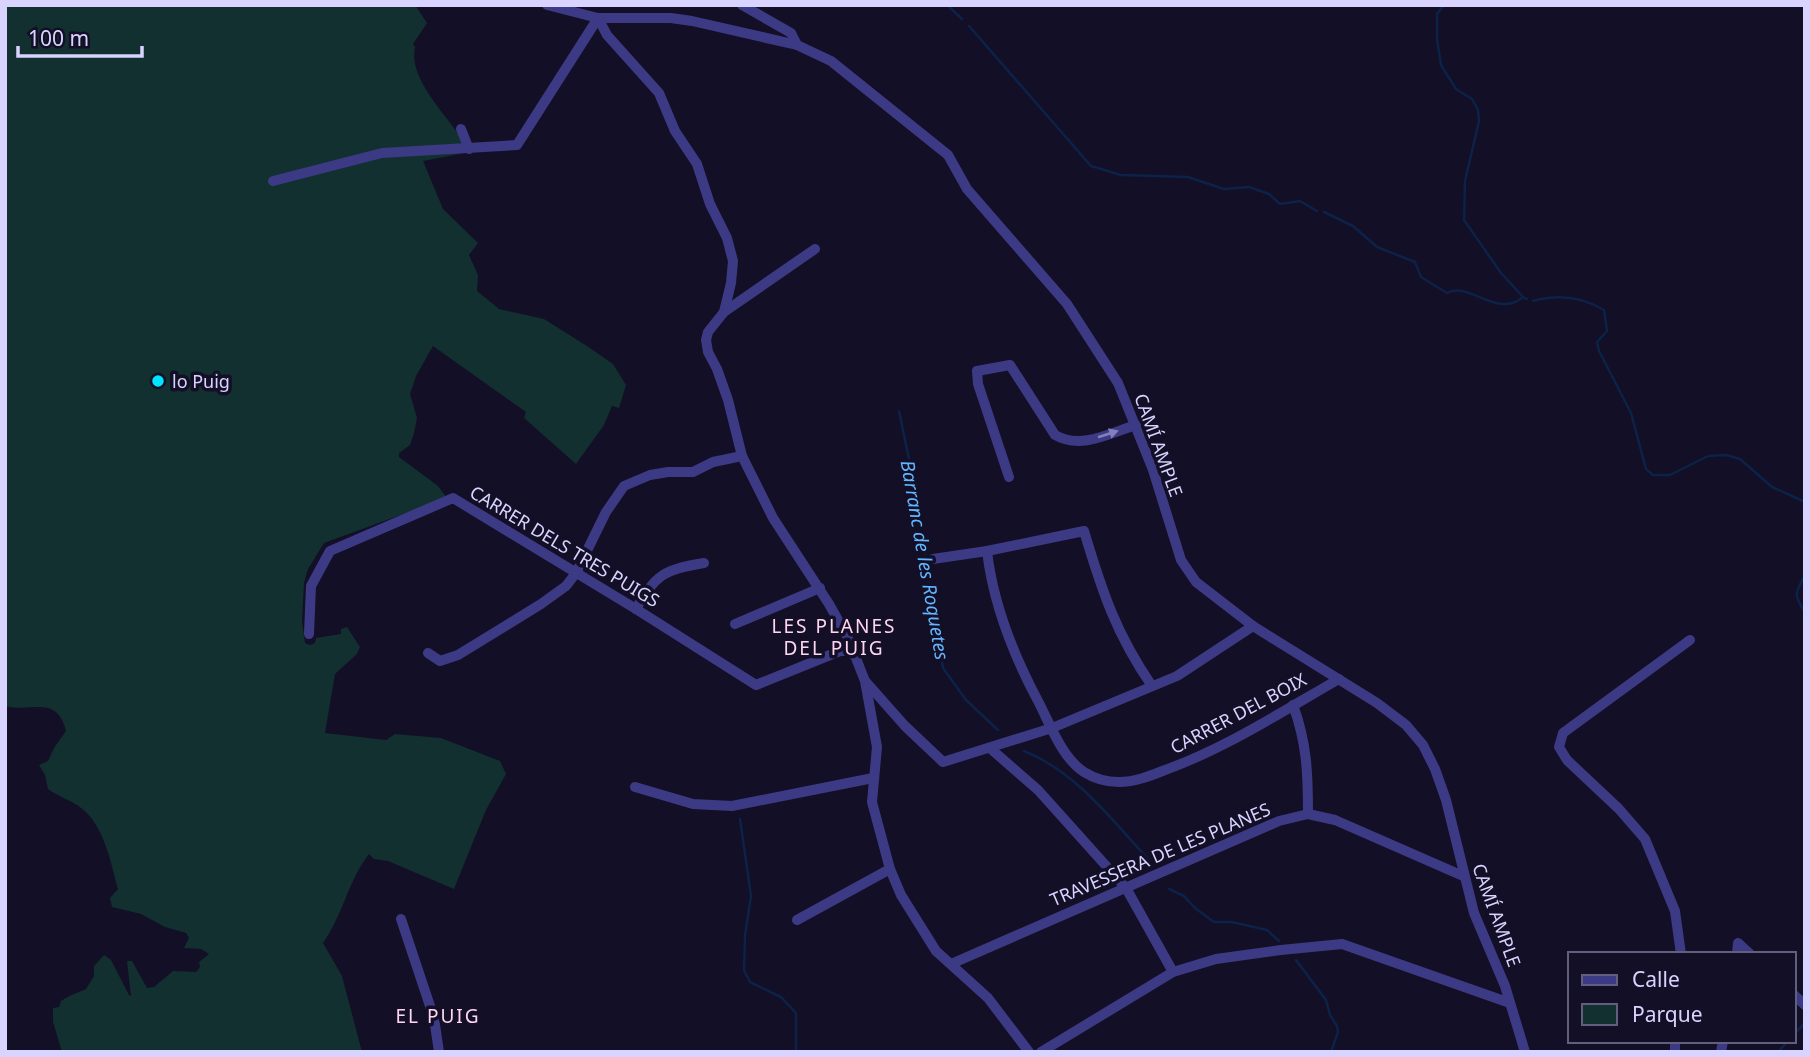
<svg xmlns="http://www.w3.org/2000/svg" width="1810" height="1057" viewBox="0 0 1810 1057" font-family="'Noto Sans',sans-serif">
<rect width="100%" height="100%" fill="#130f26"/>
<!-- green -->
<path fill="#12302f" d="M5,5H415L427,23L413,44L415,47C407,82 455,122 470,152L423,161L443,209L478,243L469,255L478,275L477,291L499,309L544,319L587,346L613,364L626,385L619,408L612,406L604,425L576,464L524,418L526,412L433,346L416,376L410,394L417,418L414,433L410,445L399,453V457L438,486L447,498L324,543L308,569L304,583L302,621L305,643L310,645L315,643L316,638L341,634V629L347,627L360,647L357,654L335,674L325,733L386,740L395,734L441,738L500,761L506,774L486,810L454,889L388,861L374,859L369,854C348,881 343,915 323,943L342,976L362,1052H62L53,1022V1008L59,1007L61,1001C70,995 77,993 86,989L94,976V966L104,955L111,960L129,995L131,996L127,961H132L147,988L154,987L173,971L196,972L200,967L199,962L209,954L201,949L184,948L189,938L186,933L165,927L141,914L112,907L110,898L118,889C110,861 104,822 77,805C68,799 57,796 48,789L45,775L39,765L48,761L54,748L66,731C57,694 31,713 5,706Z"/>
<g fill="none" stroke-linecap="round" stroke-linejoin="round">
<!-- stream -->
<g stroke="#0c2248" stroke-width="2.5">
<path d="M947,5L962,19"/>
<path d="M1444,5L1437,14V39L1441,65L1456,89L1472,99L1478,110L1479,121L1465,181L1464,220L1501,273L1523,297L1527,299"/>
<path d="M969,26L1091,166L1121,175L1188,177L1224,189L1249,187L1269,194L1280,204L1300,201L1317,211"/>
<path d="M1324,212L1353,226L1377,247L1415,262L1421,277L1447,293C1469,281 1495,318 1522,298"/>
<path d="M1533,301C1558,294 1582,297 1604,310L1607,331L1597,342L1599,351L1631,413L1646,469L1653,475H1670L1708,456L1726,455L1740,459L1772,487L1805,502"/>
<path d="M899,411L920,512L926,566L943,668L966,700L998,730"/>
<path d="M1805,576C1795,592 1793,595 1805,612"/>
<path d="M1024,751C1075,771 1112,820 1149,860"/>
<path d="M740,819L751,896L745,935L744,970L750,982L781,997L796,1013V1052"/>
<path d="M1169,889L1184,896L1195,908L1214,922H1232L1267,930L1279,941"/>
<path d="M1296,960L1326,1000L1330,1015L1337,1026L1338,1032L1331,1052"/>
<path d="M1794,1034L1805,1023"/>
<path d="M1778,1052L1788,1041"/>
</g>
<!-- minor -->
<g stroke="#3d3a85" stroke-width="10">
<path d="M547,5L598,18H671L692,21L797,45L831,61L948,155L967,189L1067,304L1118,383L1153,470L1181,560L1196,582L1253,626L1377,703L1406,725L1423,745L1435,769L1446,800L1474,913L1505,986L1525,1052"/>
<path d="M742,5L791,33L797,45"/>
<path d="M598,18L607,35L659,93L675,131L697,164L710,204L727,238L733,261L731,283L724,312L708,332L706,340L708,352L717,369L728,400L742,456L773,518L829,604L848,638L865,681L877,747L872,802L890,869L901,895L936,951L988,998L1029,1052"/>
<path d="M461,129L469,149"/>
<path d="M273,181L382,153L517,145L598,18"/>
<path d="M724,312L815,249"/>
<path d="M1009,477L978,384L977,371L1010,365L1055,435C1081,450 1110,433 1136,425"/>
<path d="M987,551C993,603 1014,656 1038,701C1050,724 1062,758 1084,772C1095,779 1106,782 1119,782C1135,782 1150,776 1165,770C1226,748 1283,711 1339,679"/>
<path d="M933,559L987,551L1084,531C1102,591 1116,634 1152,686"/>
<path d="M636,609C655,574 666,569 704,563"/>
<path d="M735,624L820,588"/>
<path d="M309,634L311,586L330,551L453,498L636,609L756,685L840,651H848L855,656"/>
<path d="M428,653L440,661L458,655L541,604L566,586L576,573L606,512L624,486L650,475L668,472H693L713,462L742,456"/>
<path d="M866,682L905,726L943,762L1052,728L1177,676L1253,626"/>
<path d="M1293,705C1307,743 1308,774 1308,814"/>
<path d="M991,749L1038,790L1126,888L1173,972"/>
<path d="M635,787L693,804L732,806L873,778"/>
<path d="M401,919L434,1018L439,1052"/>
<path d="M797,920L890,869"/>
<path d="M1681,954L1675,911L1645,839L1619,809L1567,760L1559,747L1563,733L1690,640"/>
<path d="M1737,954L1738,943L1750,954"/>
<path d="M951,964L1279,821L1308,814L1335,820L1463,876"/>
<path d="M1794,995L1805,1005"/>
<path d="M1041,1052L1173,972L1216,959L1281,950L1342,944L1507,1002"/>
<path d="M1675,1052V1041"/>
<path d="M1721,1052L1723,1041"/>
</g>
</g>
<!-- one-way arrows -->
<defs><path id="oneway-solid" d="M-6-.8H1V-3.2L6.5 0L1 3.2V.8H-6Z" transform="scale(1.75)"/></defs>
<use fill="#837fbc" href="#oneway-solid" transform="translate(1108 434) rotate(-18)"/>
<!-- markers -->
<circle fill="#00e5ff" stroke="#130f26" stroke-width="2.5" cx="158" cy="381" r="7"/>
<g text-anchor="middle" dominant-baseline="central" stroke-width="7" stroke-linejoin="round" paint-order="stroke">
<!-- poi labels -->
<g font-size="18" fill="#d9d4ff" stroke="#130f26" text-anchor="start">
<text x="172" y="381">lo Puig</text>
</g>
<!-- street labels -->
<g font-size="18" fill="#d9d4ff" stroke="#130f26">
<text transform="translate(1159 445) rotate(70)">CAMÍ AMPLE</text>
<text transform="translate(565 546) rotate(31)">CARRER DELS TRES PUIGS</text>
<text transform="translate(1238 713) rotate(-28)">CARRER DEL BOIX</text>
<text transform="translate(1160 854) rotate(-23)">TRAVESSERA DE LES PLANES</text>
<text transform="translate(1497 915) rotate(70)">CAMÍ AMPLE</text>
</g>
<!-- water labels -->
<g font-size="19" font-style="italic" fill="#62b6ff" stroke="#130f26">
<text transform="translate(925 560) rotate(80)">Barranc de les Roquetes</text>
</g>
<!-- neighbourhood labels -->
<g font-size="19" letter-spacing="2" fill="#ffd6f0" stroke="#130f26">
<text x="834" y="626">LES PLANES<tspan x="834" dy="22">DEL PUIG</tspan></text>
<text x="438" y="1016">EL PUIG</text>
</g>
</g>
<!-- border -->
<rect width="1810" height="1057" fill="none" stroke="#d9d4ff" stroke-width="14"/>
<!-- legend -->
<rect x="1568" y="952" width="228" height="91" fill="#130f26" stroke="#625e7d" stroke-width="2"/>
<rect x="1582" y="975" width="35" height="10" fill="#3d3a85" stroke="#625e7d" stroke-width="2"/>
<text x="1632" y="987" font-size="21" fill="#d9d4ff">Calle</text>
<rect x="1582" y="1004" width="35" height="21" fill="#12302f" stroke="#625e7d" stroke-width="2"/>
<text x="1632" y="1022" font-size="21" fill="#d9d4ff">Parque</text>
<!-- scale -->
<path d="M18 46v10h124v-10" fill="none" stroke="#d9d4ff" stroke-width="3.5"/>
<text x="28" y="46" font-size="21" fill="#d9d4ff" stroke="#130f26" stroke-width="5" paint-order="stroke">100 m</text>
</svg>
